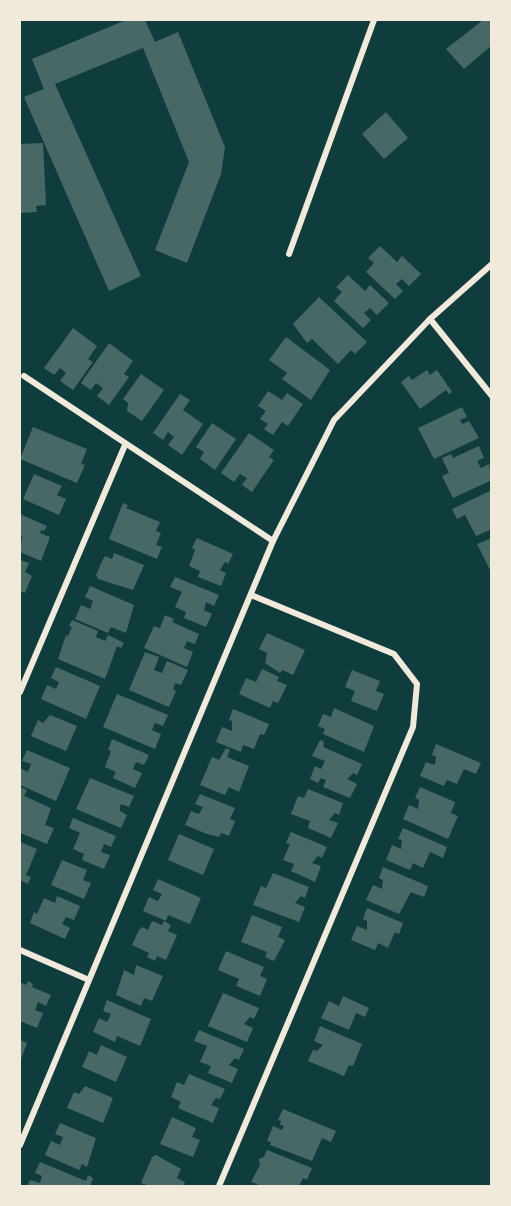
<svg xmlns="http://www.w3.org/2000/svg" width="511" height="1206" viewBox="0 0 511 1206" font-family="'Fira Sans Condensed',sans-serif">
<rect width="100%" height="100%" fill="#0f3d3e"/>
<!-- building -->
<g fill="#486865">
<path d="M126,20H145L155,42L178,32L225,147L221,174L187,263L155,250L189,162L143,48L55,84L141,276L109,291L24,97L44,89L32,59Z"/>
<path d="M483,20H492V45L464,69L446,49Z"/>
<path d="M386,112L408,138L384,159L362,134Z"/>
<path d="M43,143L46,205L36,206L37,212L20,213V144Z"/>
<path d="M380,246L397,262L402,256L421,274L409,286L402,279L396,284L403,291L395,299L366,272L374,263L368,258Z"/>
<path d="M348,275L365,291L370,285L389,303L377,315L370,308L364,313L371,320L363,328L334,301L342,292L336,287Z"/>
<path d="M319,297L367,342L355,354L351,350L338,364L312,339L307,343L293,324Z"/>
<path d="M73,328L97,346L88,359L93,362L73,390L60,381L66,373L60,368L54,375L44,368Z"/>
<path d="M286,337L330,370L311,400L282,379L287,373L269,360Z"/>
<path d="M109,343L133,361L124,374L129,377L109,405L97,396L103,388L96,383L91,390L81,383Z"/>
<path d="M427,370L430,375L437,370L452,392L449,394L446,390L420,409L401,382L409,376L412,380Z"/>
<path d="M141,374L164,390L142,421L127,411L128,403L123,399Z"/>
<path d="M268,391L282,400L287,393L303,404L288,426L282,422L273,435L264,429L268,424L260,419L266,411L258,406Z"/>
<path d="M180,394L190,400L183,410L203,424L182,455L168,445L174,437L168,432L163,440L153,433Z"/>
<path d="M462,407L467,417L460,420L462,424L469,421L479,438L434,459L418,428Z"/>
<path d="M212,423L236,439L215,470L200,459L204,452L196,447Z"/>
<path d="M33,427L87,449L81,464L85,465L77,483L20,459Z"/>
<path d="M249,433L274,450L269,457L274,460L252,492L242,485L247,478L240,474L234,482L221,473Z"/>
<path d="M479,446L484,458L477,461L481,468L489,464L492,480L453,498L442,476L449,473L442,458L451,454L453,458Z"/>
<path d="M34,474L62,486L57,495L66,499L59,515L23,499Z"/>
<path d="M492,490V529L476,536L465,515L457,519L452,509Z"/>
<path d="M123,503L128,505L126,508L160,522L156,531L161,533L156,545L162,547L157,559L109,539Z"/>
<path d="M20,514L47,526L44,531L41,530L40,533L50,537L41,561L20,552L22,536L20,535Z"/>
<path d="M197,538L233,554L228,564L225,562L220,570L226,573L221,586L198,577L200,571L189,566L195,550L192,548Z"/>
<path d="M492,538V574L477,544Z"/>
<path d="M114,553L144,565L133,590L98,579L96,575L103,559L105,556L112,559Z"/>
<path d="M20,560L29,563L25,572L32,576L25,593L20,591Z"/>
<path d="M175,577L219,595L214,606L206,602L204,610L212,614L206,627L184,618L186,612L175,607L182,592L170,587Z"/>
<path d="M90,586L134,605L126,633L111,627L108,633L75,619L81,605L90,609L93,601L85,597Z"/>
<path d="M165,615L174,619L172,622L199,634L195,644L187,641L184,648L193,652L187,667L144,648L154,626L160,628Z"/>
<path d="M72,620L98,631L96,637L105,641L108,635L124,643L121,648L117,646L105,679L58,659L66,635L68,636L72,627L69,626Z"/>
<path d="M267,633L305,650L293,675L282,670L280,673L265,663L267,653L259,649Z"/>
<path d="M145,652L159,657L154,670L162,673L167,661L188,670L181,685L175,683L173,689L176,691L169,707L129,690Z"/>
<path d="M56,667L100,686L86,719L41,699L47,685L56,689L59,682L51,678Z"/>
<path d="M262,669L279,677L277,681L287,685L278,703L273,701L270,708L239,694L246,678L256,682Z"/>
<path d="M352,670L380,681L376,691L384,694L377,711L351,701L355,691L345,687Z"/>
<path d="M117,694L168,715L163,726L155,723L152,730L161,734L155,749L103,727Z"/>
<path d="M334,708L374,726L364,752L323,734L325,729L318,726L323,714L331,717Z"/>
<path d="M233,709L269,724L264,735L260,734L254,749L243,745L241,752L216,742L222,727L232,731V721L229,720Z"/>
<path d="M50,715L77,726L66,751L31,736L38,720L43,723Z"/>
<path d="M112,739L149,755L144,765L136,762L133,769L142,773L135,788L113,778L116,772L105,767L111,751L108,750Z"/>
<path d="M320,740L324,742L323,747L362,764L357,775L353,773L347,779L357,784L350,798L323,787L326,780L321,778L318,783L310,779L315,766L321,769L325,761L312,756Z"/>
<path d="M436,744L481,763L476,774L464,769L457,784L447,780L444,786L420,776L426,762L435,765L436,756L432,755Z"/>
<path d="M226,748L230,750L227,757L249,766L239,792L229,787L225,795L200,785L212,757L219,760Z"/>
<path d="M27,750L70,768L56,801L20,785V768L28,772L31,764L22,761Z"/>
<path d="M90,778L134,796L129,807L121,804L120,807V811L127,815L121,828L76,809Z"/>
<path d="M20,787L27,790L24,796L51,808L45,825L54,828L47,844L20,833Z"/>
<path d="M420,787L455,802L451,813L458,816L448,839L403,819L409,805L418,809L419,800L415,798Z"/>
<path d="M308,789L343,803L339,815L335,813L329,820L338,823L331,838L308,828L310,821L291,814L298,796L304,798Z"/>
<path d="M200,794L235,808L230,819L235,821L229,836L221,833L219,837L207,834L185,825L191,811L199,814L203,807L195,804Z"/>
<path d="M73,818L116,836L111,847L104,844L101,852L110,855L104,869L82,860L84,854L73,849L80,833L69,828Z"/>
<path d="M403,828L447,847L443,858L430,852L423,868L413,863L410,870L386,860L392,845L401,849L402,840L398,839Z"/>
<path d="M291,832L327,847L322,858L318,856L312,863L321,866L315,882L291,871L294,864L283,860L290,844L286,843Z"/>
<path d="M179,834L214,849L203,875L168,860Z"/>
<path d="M20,842L37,849L26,875L31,877L28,884L20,880Z"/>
<path d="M62,860L87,870L83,880L91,883L84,899L51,885Z"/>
<path d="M383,867L428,886L424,897L411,892L399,914L366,900L373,885L382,889L383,880L379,878Z"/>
<path d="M273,873L309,887L305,898L301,896L295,903L305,907L299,922L253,905L261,886L266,888Z"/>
<path d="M158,879L201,898L190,924L168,915L166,921L143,911L149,897L158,901L162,894L153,890Z"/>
<path d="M57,896L80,906L74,920L66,917L62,924L70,928L65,939L30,923L34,912L37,914L44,898L55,903Z"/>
<path d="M367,908L403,923L399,934L395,932L388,948L378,943L375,950L351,940L357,926L367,930V921L363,919Z"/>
<path d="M252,915L282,927L278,937L285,940L274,961L265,957L267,952L241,942Z"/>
<path d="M152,921L162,925L164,921L171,925L168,931L177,935L166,960L157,956L155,961L147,957L149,953L132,945L139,930L142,927L148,930Z"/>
<path d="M226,951L264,967L260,976L267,979L260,996L236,986L239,979L218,970Z"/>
<path d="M136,965L163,976L152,1001L144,998L141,1006L116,995L124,970L134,975Z"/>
<path d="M28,981L33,984L32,987L51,995L46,1006L38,1002L35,1010L43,1013L37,1028L20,1021V982L26,985Z"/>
<path d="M223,993L259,1008L254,1019L250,1017L244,1024L253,1028L247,1042L208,1026Z"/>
<path d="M343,996L369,1008L365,1017L356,1013L349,1030L321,1018L329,1001L339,1006Z"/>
<path d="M107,1000L151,1019L140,1046L117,1036L115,1042L93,1032L99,1018L107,1022L111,1014L103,1011Z"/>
<path d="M320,1026L362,1044L353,1066L349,1065L344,1076L308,1061L313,1050L317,1051L323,1045L314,1041Z"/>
<path d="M199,1030L244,1049L239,1060L235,1058L229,1065L238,1069L232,1083L208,1073L211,1066L200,1062L207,1046L194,1041Z"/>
<path d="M20,1040L27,1043L20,1062Z"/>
<path d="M101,1045L127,1057L116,1082L82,1067L89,1051L97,1055Z"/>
<path d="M189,1074L225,1089L220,1099L216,1098L211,1105L219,1108L213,1123L178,1108L181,1102L171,1097L177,1082L184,1085Z"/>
<path d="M85,1086L113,1098L103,1123L67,1108L74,1092L79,1094Z"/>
<path d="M283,1109L336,1131L331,1142L322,1138L312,1161L270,1145L271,1142L267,1141L273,1126L282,1130L284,1126L280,1125L281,1121L278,1120Z"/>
<path d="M172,1117L196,1128L192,1137L200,1140L193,1157L160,1144Z"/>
<path d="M60,1123L96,1138L87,1167L82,1164L79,1170L45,1155L51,1141L60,1145L63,1137L55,1134Z"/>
<path d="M267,1150L312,1168L307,1180L303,1178L299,1186H262L251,1182L260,1165L259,1159L264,1157Z"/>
<path d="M156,1155L181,1169L177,1178L185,1182L183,1186H150L141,1183L152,1157Z"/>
<path d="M40,1162L86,1181L88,1175L93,1178L90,1186H27L30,1180L40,1183L42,1176L35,1173Z"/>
</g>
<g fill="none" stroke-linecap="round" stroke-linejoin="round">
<!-- minor -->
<g stroke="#f1e9da" stroke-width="6">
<path d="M289,254L374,20"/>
<path d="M430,319L492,396"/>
<path d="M24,376L273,541"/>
<path d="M20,692L125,445"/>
<path d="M20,950L89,980"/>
<path d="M20,1145L273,541L334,420L430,319L492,264"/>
<path d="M219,1186L413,727L417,684L394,654L251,595"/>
</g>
</g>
<!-- border -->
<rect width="511" height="1206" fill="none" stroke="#f1e9da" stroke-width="42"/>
</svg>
